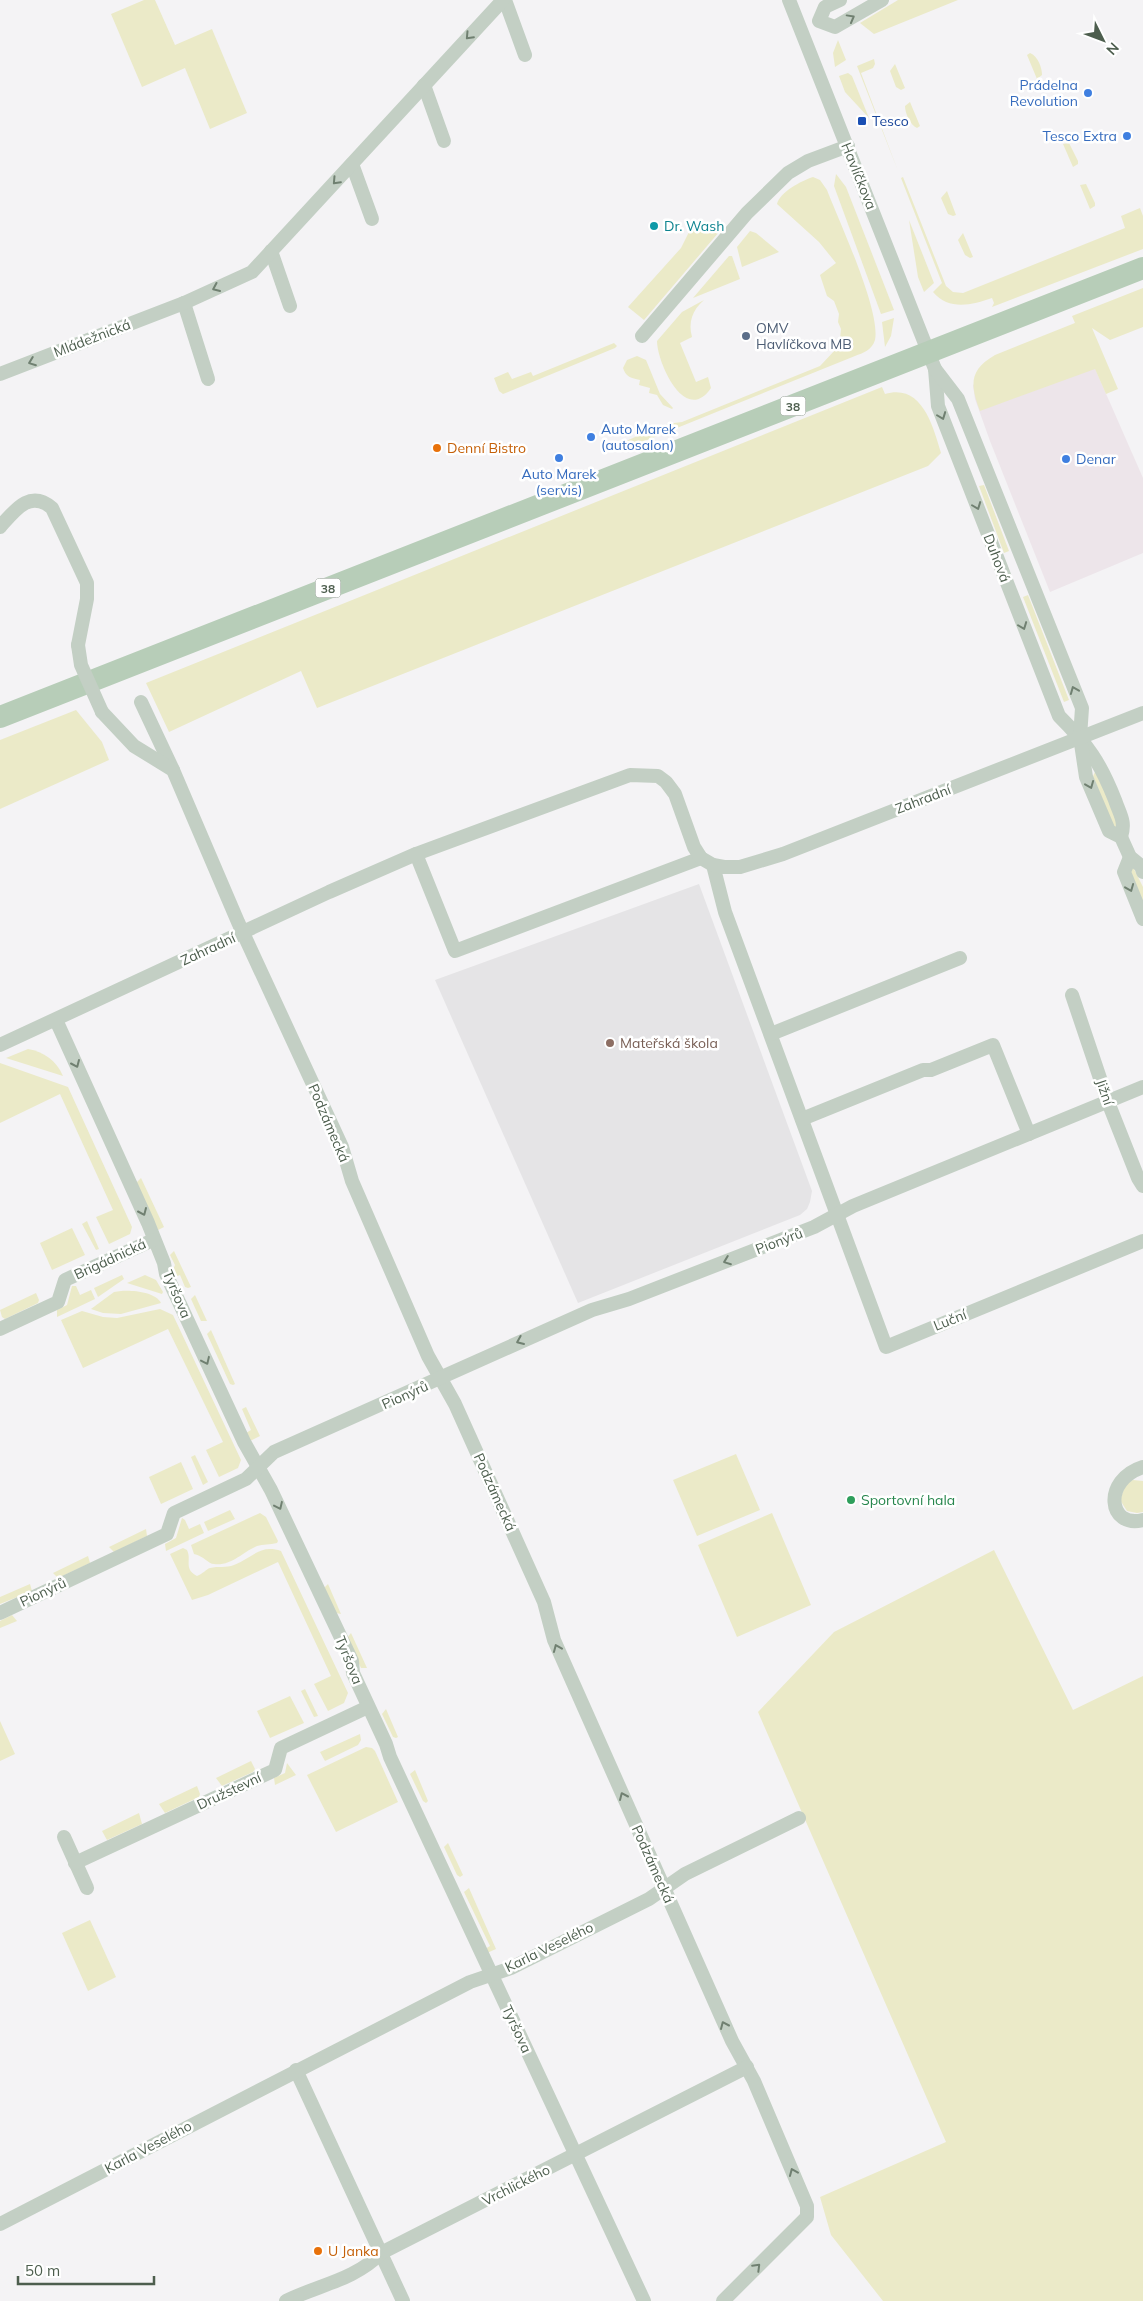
<svg xmlns="http://www.w3.org/2000/svg" width="1143" height="2301" viewBox="0 0 1143 2301" font-family="Mulish,sans-serif">
<rect width="100%" height="100%" fill="#f4f3f5"/>
<!-- commercial -->
<path fill="#ede5ea" d="M1075,323L1143,478V553L1050,592L990,441L975,399L973,385Z"/>
<!-- education -->
<path fill="#e5e4e6" d="M699,884L812,1191L810,1202L807,1209L800,1215L578,1303L435,980Z"/>
<!-- green -->
<g fill="#ebeac8">
<path d="M144,0H155L175,45L212,29L247,113L210,129L185,68L142,87L111,14Z"/>
<path d="M898,0H958L874,34L860,23Z"/>
<path d="M838,40L846,60L835,67L833,53Z"/>
<path d="M1030,53C1038,56 1042,68 1042,75L1037,79L1027,55Z"/>
<path d="M874,59L875,64L873,68L861,73L898,171L857,66Z"/>
<path d="M895,64L905,88L901,90L896,87L890,71Z"/>
<path d="M848,73L852,76L869,118L845,92L839,76Z"/>
<path d="M910,102L920,126L917,128C910,125 905,113 905,106Z"/>
<path d="M1069,143L1078,161V164L1073,167L1063,144Z"/>
<path d="M836,174L846,187L894,310L881,314L834,186Z"/>
<path d="M813,177L820,180L827,190C839,221 881,311 875,340C872,350 863,353 855,356L625,449L622,443C642,434 661,424 682,422L820,366L836,349L840,339L841,329L838,322L839,314L834,301L827,296L820,275L836,263L819,242L777,204C780,192 801,181 813,177Z"/>
<path d="M903,177L946,286L953,292L963,293L1125,228L1121,216L1140,208L1143,216V249L992,307L994,303L992,298C972,305 949,311 933,292L942,283L901,178Z"/>
<path d="M1086,184L1095,203V206L1090,209L1080,185Z"/>
<path d="M947,191L956,215L953,216L948,214L941,198Z"/>
<path d="M909,220L934,283L924,292L918,277Z"/>
<path d="M703,222H711L717,226L719,232L644,320L628,307L681,248L689,232Z"/>
<path d="M750,231L756,233L779,252L742,267L737,247Z"/>
<path d="M963,233L973,257L970,258L965,255L958,240Z"/>
<path d="M729,256H732L740,279L693,298Z"/>
<path d="M1143,288V327L1110,340L1092,328L1118,389L1106,394L1095,369L980,411C970,385 969,370 995,355L1075,323L1072,316Z"/>
<path d="M704,300C692,310 688,323 692,337L680,343L696,382L708,377L711,388C685,426 657,362 657,341L682,312Z"/>
<path d="M894,318L891,336L885,347L882,322Z"/>
<path d="M614,343L617,346L615,348L503,394L499,391L494,378L508,372L512,379L531,372L533,376Z"/>
<path d="M637,356L646,360L660,394L673,408L672,409L663,405L657,395L649,393L650,388L639,385L640,380C631,378 626,377 623,368L627,360Z"/>
<path d="M882,387L885,394C922,383 933,426 941,453L928,466L317,708L301,671L169,732L146,683Z"/>
<path d="M984,485L1009,551L1004,553L979,486Z"/>
<path d="M1028,595L1069,700L1064,702L1023,597Z"/>
<path d="M76,710L102,742L109,760L0,809V740Z"/>
<path d="M1095,772H1097L1120,828L1115,830L1093,776Z"/>
<path d="M1133,867L1143,887V902L1131,872Z"/>
<path d="M28,1049C44,1052 56,1060 63,1076L6,1058Z"/>
<path d="M0,1063L68,1087L132,1227L130,1234L109,1244L96,1217L113,1210L60,1094L0,1123Z"/>
<path d="M141,1178L164,1227L158,1230L136,1183Z"/>
<path d="M87,1221L99,1249L96,1250L82,1224Z"/>
<path d="M72,1228L85,1255L52,1270L40,1243Z"/>
<path d="M174,1251L191,1287L188,1288L185,1287L180,1275L175,1277L172,1272L175,1265L170,1255Z"/>
<path d="M122,1275L124,1279L98,1297L94,1288Z"/>
<path d="M145,1275L156,1280L163,1292L162,1294L127,1283Z"/>
<path d="M72,1286H76L80,1295L91,1290L95,1299L57,1317V1310L67,1305Z"/>
<path d="M121,1291C133,1290 155,1292 161,1303L121,1314L103,1313L91,1309L114,1292Z"/>
<path d="M36,1293L39,1300L38,1303L5,1319L2,1317L0,1310Z"/>
<path d="M195,1295L207,1321H201L191,1299Z"/>
<path d="M160,1309L173,1315L241,1460L238,1468L219,1477L206,1450L223,1442L168,1329L83,1368L61,1320L82,1311L103,1317L117,1318Z"/>
<path d="M211,1330L235,1384L233,1385L230,1384L207,1334Z"/>
<path d="M246,1407L260,1436L250,1441L246,1433L251,1430L242,1409Z"/>
<path d="M736,1454L760,1510L697,1536L673,1480Z"/>
<path d="M195,1455L208,1482L203,1485L191,1457Z"/>
<path d="M181,1462L193,1489L161,1504L149,1477Z"/>
<path d="M1133,1480L1143,1481V1512L1137,1513L1127,1511L1120,1500L1126,1483Z"/>
<path d="M230,1510L235,1519L208,1531L204,1522Z"/>
<path d="M260,1513L266,1517L278,1541L277,1543C270,1545 263,1544 257,1546C242,1552 232,1566 214,1564C208,1564 204,1556 194,1554L191,1545Z"/>
<path d="M772,1513L811,1605L737,1637L698,1545Z"/>
<path d="M182,1518L185,1520L189,1529L200,1524L204,1533L166,1551L165,1544L176,1538Z"/>
<path d="M146,1529L147,1536L114,1552L109,1547Z"/>
<path d="M183,1548L187,1550C192,1560 183,1569 197,1576C203,1574 206,1569 210,1568C218,1566 226,1568 234,1565C252,1558 260,1544 281,1551L348,1693L344,1703L328,1711L314,1684L331,1676L278,1562L208,1595L192,1600L170,1554Z"/>
<path d="M994,1550L1073,1710L1143,1676V2301H883L831,2235L820,2197L946,2142L758,1712L834,1632Z"/>
<path d="M88,1556L90,1563L58,1578L53,1573Z"/>
<path d="M30,1584L32,1591L0,1604V1597Z"/>
<path d="M328,1584L341,1614L336,1613L324,1588Z"/>
<path d="M12,1615L17,1621L0,1628V1621Z"/>
<path d="M351,1633L367,1668H361L347,1638Z"/>
<path d="M305,1689L318,1716L314,1717L301,1691Z"/>
<path d="M290,1696L304,1723L270,1738L257,1711Z"/>
<path d="M386,1709L398,1737L396,1738L393,1737L382,1714Z"/>
<path d="M0,1721L15,1754L0,1761Z"/>
<path d="M360,1734L361,1740L358,1745L325,1761L320,1752Z"/>
<path d="M366,1747L372,1748L375,1751L398,1802L336,1832L307,1775Z"/>
<path d="M251,1761L255,1769L253,1772L222,1786L216,1778Z"/>
<path d="M287,1763L296,1775L275,1785L274,1778L285,1773Z"/>
<path d="M415,1770L428,1801L426,1803L423,1801L410,1774Z"/>
<path d="M197,1786L200,1794L199,1797L165,1813L159,1804Z"/>
<path d="M139,1813L142,1824L107,1840L102,1831Z"/>
<path d="M448,1843L463,1875L460,1877L457,1875L444,1847Z"/>
<path d="M469,1888L496,1949L487,1953L485,1949L490,1946L464,1892Z"/>
<path d="M90,1920L116,1977L88,1991L62,1933Z"/>
</g>
<g fill="none" stroke-linecap="round" stroke-linejoin="round">
<!-- street -->
<g stroke="#c3cfc4" stroke-width="14">
<path d="M505,0L525,55"/>
<path d="M789,0L935,369L938,406L1059,716C1088,745 1100,762 1115,800C1120,815 1126,821 1121,837"/>
<path d="M840,0L825,7L819,21L835,27L882,0"/>
<path d="M424,85L444,141"/>
<path d="M352,164L372,219"/>
<path d="M271,251L290,306"/>
<path d="M184,303L208,379"/>
<path d="M642,336L747,213L788,173L808,161L848,146"/>
<path d="M935,369L958,399L1082,708L1080,737L1086,777L1109,831L1121,837L1130,857L1141,866L1143,872"/>
<path d="M0,374L184,303L252,272L503,0"/>
<path d="M0,527C15,510 30,489 52,508L87,583V599L78,645"/>
<path d="M141,702L173,770"/>
<path d="M102,712L134,746L173,770L238,922L342,1147L352,1181L428,1356L455,1404L544,1602L554,1640L732,2041L754,2081L807,2206V2217L723,2301"/>
<path d="M416,854L455,951L701,858"/>
<path d="M1130,857L1124,872L1143,919"/>
<path d="M713,865L725,912L886,1347L1143,1241"/>
<path d="M1072,995L1108,1102L1138,1178L1143,1186"/>
<path d="M56,1020L148,1223L164,1263L166,1274L244,1442L271,1490L352,1661L353,1673L386,1744L390,1757L644,2301"/>
<path d="M771,1034L960,958"/>
<path d="M0,1045L329,892L416,854L630,775L658,776L666,782L675,794L694,847L701,858L713,865L724,867H740L783,854L1143,713"/>
<path d="M802,1119L923,1070H931L993,1045L1029,1134"/>
<path d="M0,1329L58,1302L65,1280L153,1240"/>
<path d="M1143,1467C1102,1480 1108,1529 1143,1520"/>
<path d="M0,1613L167,1534L174,1513L246,1479L274,1452L592,1310L629,1299L814,1227L853,1206L1143,1087"/>
<path d="M64,1837L87,1888"/>
<path d="M75,1863L275,1770L281,1748L368,1707"/>
<path d="M296,2070L403,2301"/>
<path d="M0,2224L470,1982L511,1968L649,1899L685,1874L799,1818"/>
<path d="M286,2301C318,2285 355,2280 381,2253L747,2067"/>
</g>
<!-- primary -->
<path stroke="#b7cdb8" stroke-width="22" d="M0,717L1143,268"/>
<!-- street-bridge -->
<path stroke="#c3cfc4" stroke-width="14" d="M78,645L81,665L102,712"/>
</g>
<!-- one-way arrows -->
<defs><path id="oneway-chevron" d="M-2-3.5L2.5 0L-2 3.5" fill="none" stroke-width="1.6" stroke-linecap="round" stroke-linejoin="round" transform="scale(1.25)"/></defs>
<g stroke="#708071">
<use href="#oneway-chevron" transform="translate(851 18) rotate(-29)"/>
<use href="#oneway-chevron" transform="translate(469 36) rotate(133)"/>
<use href="#oneway-chevron" transform="translate(336 181) rotate(133)"/>
<use href="#oneway-chevron" transform="translate(216 288) rotate(156)"/>
<use href="#oneway-chevron" transform="translate(32 362) rotate(159)"/>
<use href="#oneway-chevron" transform="translate(942 416) rotate(69)"/>
<use href="#oneway-chevron" transform="translate(977 506) rotate(69)"/>
<use href="#oneway-chevron" transform="translate(1023 626) rotate(69)"/>
<use href="#oneway-chevron" transform="translate(1074 690) rotate(-112)"/>
<use href="#oneway-chevron" transform="translate(1090 785) rotate(68)"/>
<use href="#oneway-chevron" transform="translate(1130 888) rotate(68)"/>
<use href="#oneway-chevron" transform="translate(76 1064) rotate(66)"/>
<use href="#oneway-chevron" transform="translate(143 1212) rotate(66)"/>
<use href="#oneway-chevron" transform="translate(727 1261) rotate(159)"/>
<use href="#oneway-chevron" transform="translate(520 1341) rotate(157)"/>
<use href="#oneway-chevron" transform="translate(206 1361) rotate(65)"/>
<use href="#oneway-chevron" transform="translate(279 1506) rotate(65)"/>
<use href="#oneway-chevron" transform="translate(557 1648) rotate(-113)"/>
<use href="#oneway-chevron" transform="translate(623 1796) rotate(-114)"/>
<use href="#oneway-chevron" transform="translate(724 2025) rotate(-114)"/>
<use href="#oneway-chevron" transform="translate(793 2172) rotate(-113)"/>
<use href="#oneway-chevron" transform="translate(757 2267) rotate(-45)"/>
</g>
<!-- markers -->
<g fill="#3f7fe0" stroke="#fff" stroke-width="2">
<circle cx="1088" cy="93" r="5"/>
<circle cx="1127" cy="136" r="5"/>
<circle cx="591" cy="437" r="5"/>
<circle cx="559" cy="458" r="5"/>
<circle cx="1066" cy="459" r="5"/>
</g>
<rect fill="#1a4fb4" stroke="#fff" stroke-width="2" x="857" y="116" width="10" height="10" rx="2.5"/>
<circle fill="#0f9aa8" stroke="#fff" stroke-width="2" cx="654" cy="226" r="5"/>
<circle fill="#5c6f8a" stroke="#fff" stroke-width="2" cx="746" cy="336" r="5"/>
<g fill="#e8710a" stroke="#fff" stroke-width="2">
<circle cx="437" cy="448" r="5"/>
<circle cx="318" cy="2251" r="5"/>
</g>
<circle fill="#8d6e63" stroke="#fff" stroke-width="2" cx="610" cy="1043" r="5"/>
<circle fill="#2e9e5b" stroke="#fff" stroke-width="2" cx="851" cy="1500" r="5"/>
<g text-anchor="middle" dominant-baseline="central" stroke-width="5" stroke-linejoin="round" paint-order="stroke">
<!-- shield labels -->
<g fill="#fff" stroke="#828e83" stroke-width="1">
<rect x="780.5" y="396.5" width="25" height="19" rx="4"/>
<rect x="315.5" y="578.5" width="25" height="19" rx="4"/>
</g>
<g font-size="12" font-weight="bold" fill="#4d5e4e">
<text x="793" y="406">38</text>
<text x="328" y="588">38</text>
</g>
<!-- shop labels -->
<g font-size="14" fill="#366cbe" stroke="#fff" text-anchor="end">
<text x="1078" y="85">Prádelna<tspan x="1078" dy="16">Revolution</tspan></text>
<text x="1117" y="136">Tesco Extra</text>
<text x="601" y="429" text-anchor="start">Auto Marek<tspan x="601" dy="16">(autosalon)</tspan></text>
<text x="1076" y="459" text-anchor="start">Denar</text>
<text x="559" y="474" text-anchor="middle">Auto Marek<tspan x="559" dy="16">(servis)</tspan></text>
</g>
<!-- transit labels -->
<g font-size="14" fill="#164399" stroke="#fff" text-anchor="start">
<text x="872" y="121">Tesco</text>
</g>
<!-- street labels -->
<g font-size="14" fill="#4d5e4e" stroke="#fff">
<text transform="translate(859 176) rotate(68)">Havlíčkova</text>
<text transform="translate(92 338) rotate(-21)">Mládežnická</text>
<text transform="translate(997 558) rotate(69)">Duhová</text>
<text transform="translate(923 799) rotate(-21)">Zahradní</text>
<text transform="translate(208 949) rotate(-25)">Zahradní</text>
<text transform="translate(1105 1092) rotate(71)">Jižní</text>
<text transform="translate(329 1123) rotate(67)">Podzámecká</text>
<text transform="translate(779 1241) rotate(-21)">Pionýrů</text>
<text transform="translate(110 1259) rotate(-25)">Brigádnická</text>
<text transform="translate(177 1294) rotate(67)">Tyršova</text>
<text transform="translate(950 1320) rotate(-22)">Luční</text>
<text transform="translate(405 1395) rotate(-24)">Pionýrů</text>
<text transform="translate(495 1492) rotate(66)">Podzámecká</text>
<text transform="translate(43 1592) rotate(-25)">Pionýrů</text>
<text transform="translate(349 1660) rotate(68)">Tyršova</text>
<text transform="translate(229 1791) rotate(-25)">Družstevní</text>
<text transform="translate(653 1864) rotate(66)">Podzámecká</text>
<text transform="translate(549 1947) rotate(-26)">Karla Veselého</text>
<text transform="translate(517 2029) rotate(65)">Tyršova</text>
<text transform="translate(148 2147) rotate(-28)">Karla Veselého</text>
<text transform="translate(516 2185) rotate(-27)">Vrchlického</text>
</g>
<!-- culture labels -->
<g font-size="14" fill="#0d838f" stroke="#fff" text-anchor="start">
<text x="664" y="226">Dr. Wash</text>
</g>
<!-- service labels -->
<g font-size="14" fill="#4e5e75" stroke="#fff" text-anchor="start">
<text x="756" y="328">OMV<tspan x="756" dy="16">Havlíčkova MB</tspan></text>
</g>
<!-- food labels -->
<g font-size="14" fill="#c56008" stroke="#fff" text-anchor="start">
<text x="447" y="448">Denní Bistro</text>
<text x="328" y="2251">U Janka</text>
</g>
<!-- education labels -->
<g font-size="14" fill="#785e54" stroke="#fff" text-anchor="start">
<text x="620" y="1043">Mateřská škola</text>
</g>
<!-- leisure labels -->
<g font-size="14" fill="#27864d" stroke="#fff" text-anchor="start">
<text x="861" y="1500">Sportovní hala</text>
</g>
</g>
<!-- north arrow -->
<g transform="translate(1103 40) rotate(132)" stroke="#ffffff" stroke-width="4" paint-order="stroke">
<path d="M0-4L9 19L0 12L-9 19Z" fill="#4d5e4e"/>
<text y="-8" font-size="14" font-weight="bold" text-anchor="middle" fill="#4d5e4e">N</text>
</g>
<!-- scale -->
<path d="M18 2276v8h136v-8" fill="none" stroke="#4d5e4e" stroke-width="2.5"/>
<text x="25" y="2276" font-size="15" fill="#4d5e4e" stroke="#ffffff" stroke-width="4" paint-order="stroke">50 m</text>
</svg>
